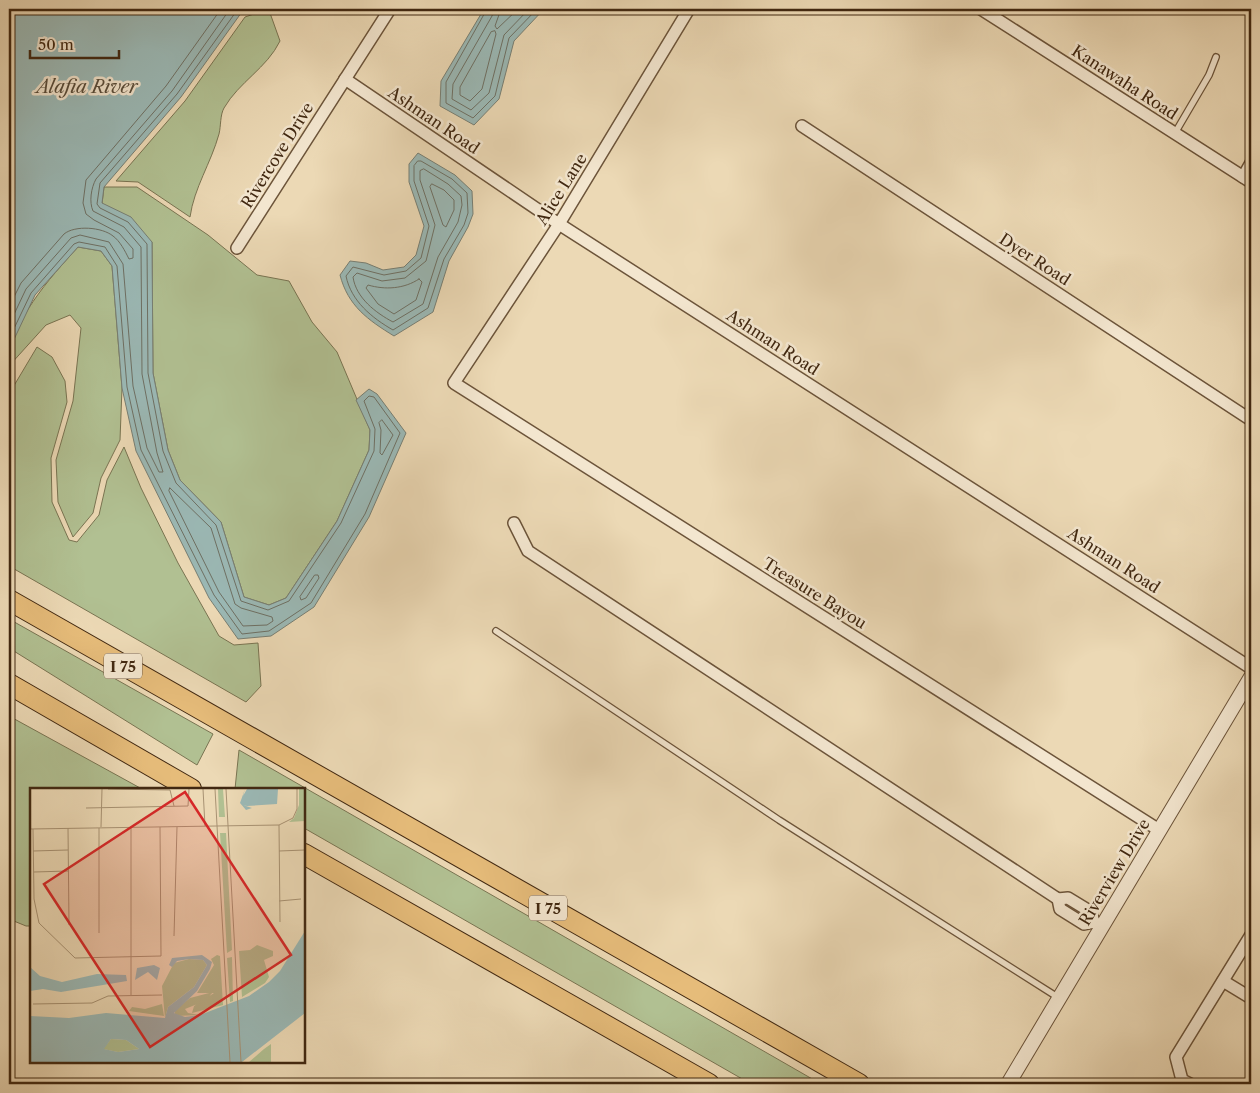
<svg xmlns="http://www.w3.org/2000/svg" width="1260" height="1093" viewBox="0 0 1260 1093" font-family="'Libre Caslon Text',serif">
<rect width="100%" height="100%" fill="#ecd9b5"/>
<filter id="stains"><feTurbulence type="fractalNoise" baseFrequency=".004" numOctaves="4"/><feColorMatrix values="0 0 0 0 .2 0 0 0 0 .09 0 0 0 0 .02 0 0 0 .5 -.17"/></filter>
<radialGradient id="worn" r=".72"><stop offset=".6" stop-color="#630" stop-opacity="0"/><stop offset="1" stop-color="#630" stop-opacity=".3"/></radialGradient>
<!-- green -->
<g fill="#b1c092" stroke="#797452">
<path d="M260,12L270,13L280,41C267,68 239,82 224,108C220,115 221,126 219,134C211,163 194,188 190,217L138,182L116,181L185,101L245,17Z"/>
<path d="M104,187H137L208,235L257,275L289,281L312,322L337,352L370,430L369,450L337,521L286,598L269,605L244,597L221,522L180,480L168,450L153,373L152,242L102,204Z"/>
<path d="M78,247L101,251L112,266L122,388L120,440L101,478L93,513L73,537L58,502L56,460L73,401L81,328L70,315L46,325L9,366C9,322 50,278 78,247Z"/>
<path d="M37,347L52,357L65,381L67,402L51,458L52,502L69,540L77,542L99,515L107,480L124,447L141,488L178,563L219,636L234,645L258,643L261,686L246,702L9,566V394Z"/>
<path d="M9,619L213,734L197,765L9,648Z"/>
<path d="M9,716L142,789H31V926H26L9,919Z"/>
<path d="M239,750L821,1084H751L304,828V789H235Z"/>
</g>
<!-- water -->
<g fill="#9bb9b6" stroke="#777f74">
<path d="M9,9H244L181,97L104,187L102,203L131,217L152,242L153,373L168,450L180,480L221,522L244,597L269,605L286,598L337,521L369,450L370,430L356,400L369,389L377,394L406,433L369,517L314,607L271,636L238,639L209,598L136,451L122,388L112,266L101,251L78,247L35,295L9,350Z"/>
<path d="M484,9H544L514,41L499,99L474,125L440,106L441,81Z"/>
<path d="M418,153L455,175L472,191L473,214L468,227L449,261L433,312L394,336C368,320 348,306 340,275L350,261L366,263L383,270L404,267L416,255L424,226L409,182V164Z"/>
</g>
<g fill="none" stroke-linecap="round" stroke-linejoin="round">
<!-- shore -->
<g stroke="#6e7064" stroke-width="1">
<path d="M487,9L446,82V103L473,118L495,96L509,38L537,9"/>
<path d="M494,9L492,16L453,84L452,99L471,110L489,93L504,35L529,9"/>
<path d="M501,9L495,26L497,29L518,9"/>
<path d="M495,31L496,34L482,89L470,101L460,95V87L491,32Z"/>
<path d="M418,161H421L452,179L467,193L468,213L464,225L444,259L428,308L393,330C372,318 351,301 346,276L353,267L384,275L406,271L421,258L429,226L414,181V166Z"/>
<path d="M424,169L448,184L461,196L462,205L458,222L438,257L423,304L393,322C376,313 356,298 353,277L357,273L382,281L405,278L426,261L435,225L420,180V171Z"/>
<path d="M432,184L444,190L454,200V210L446,227L443,225L430,187Z"/>
<path d="M419,279L422,282L416,300L394,314L378,304L366,288L368,285C385,290 404,289 419,279Z"/>
<path d="M9,307L21,283L64,234C75,225 102,227 113,236C120,241 125,251 129,259L133,258V249L119,233L94,220L86,214L83,203L86,180L166,86L221,9"/>
<path d="M9,325L26,289L71,238L80,235L109,242L123,264L133,386L147,448L159,472H163L157,453L142,374L141,247L124,227L93,211C89,202 91,188 96,179L172,91L230,9"/>
<path d="M9,339L31,293L74,244L79,242L105,247L117,266L127,387L141,450L214,595L242,634L269,631L311,603L365,514L400,433L374,397L369,396L364,401L375,429L374,451L341,523L289,601L268,610L241,601L216,525L176,483L163,451L148,373L147,244L128,222L100,208L97,204L100,183L177,94L238,9"/>
<path d="M382,420L393,435L382,455L380,453L381,430L379,423Z"/>
<path d="M170,488L211,528L235,604L241,608L272,617L273,621L267,625L243,626L219,592L169,491Z"/>
<path d="M315,575H318L319,578L306,598L301,600L300,597Z"/>
</g>
<defs>
<g id="service">
<path d="M1175,133L1209,75L1216,57"/>
<path d="M496,631L779,820L1059,998"/>
</g>
<g id="minor">
<path d="M689,9L559,224L454,383L1159,830"/>
<path d="M981,9L1251,182"/>
<path d="M345,79L559,224L1251,668"/>
<path d="M802,126L1251,420"/>
<path d="M1243,177L1251,163"/>
<path d="M237,248L390,9"/>
<path d="M514,523L528,551L1058,899L1068,898L1091,912L1094,922"/>
<path d="M1058,899L1060,909L1084,924L1094,922L1100,926"/>
<path d="M1223,981L1251,998"/>
<path d="M1190,1084L1182,1080L1176,1057L1251,935"/>
</g>
<path id="tertiary" d="M1008,1084L1251,677"/>
<g id="motorway">
<path d="M9,600L859,1084"/>
<path d="M9,684L191,789"/>
<path d="M304,854L709,1084"/>
</g>
</defs>
<!-- service casing -->
<use href="#service" stroke="#6c543a" stroke-width="8"/>
<!-- minor casing -->
<use href="#minor" stroke="#6c543a" stroke-width="14"/>
<!-- tertiary casing -->
<use href="#tertiary" stroke="#6c543a" stroke-width="16"/>
<!-- motorway casing -->
<use href="#motorway" stroke="#412811" stroke-width="22"/>
<!-- service -->
<use href="#service" stroke="#f3e6cf" stroke-width="5.5"/>
<!-- minor -->
<use href="#minor" stroke="#f3e6cf" stroke-width="11"/>
<!-- tertiary -->
<use href="#tertiary" stroke="#f3e6cf" stroke-width="14"/>
<!-- motorway -->
<use href="#motorway" stroke="#e6bc7a" stroke-width="20"/>
</g>
<g text-anchor="middle" dominant-baseline="central" stroke-width="5" stroke-linejoin="round" paint-order="stroke">
<!-- shield labels -->
<g fill="#f3e6cf" stroke="#76614a" stroke-width="1">
<rect x="104" y="653.5" width="38" height="25" rx="4"/>
<rect x="529" y="895.5" width="38" height="25" rx="4"/>
</g>
<g font-size="15" font-weight="bold" fill="#412811">
<text x="123" y="666">I 75</text>
<text x="548" y="908">I 75</text>
</g>
<!-- street labels -->
<g font-size="16" fill="#412811" stroke="#f3e6cf">
<text transform="translate(1125 82) rotate(33)">Kanawaha Road</text>
<text transform="translate(434 120) rotate(34)">Ashman Road</text>
<text transform="translate(277 155) rotate(-58)">Rivercove Drive</text>
<text transform="translate(561 189) rotate(-58)">Alice Lane</text>
<text transform="translate(1035 259) rotate(33)">Dyer Road</text>
<text transform="translate(773 342) rotate(33)">Ashman Road</text>
<text transform="translate(1114 560) rotate(33)">Ashman Road</text>
<text transform="translate(815 593) rotate(32)">Treasure Bayou</text>
<text transform="translate(1114 872) rotate(-59)">Riverview Drive</text>
</g>
<!-- water labels -->
<g font-size="18" font-style="italic" fill="#584c3a" stroke="#f3e6cf">
<text x="87" y="87">Alafia River</text>
</g>
</g>
<!-- overview -->
<g transform="translate(30 788)">
<rect width="275" height="275" fill="#ecd9b5"/>
<path d="M188,1H193L195,29H189ZM269,1H275V33L259,34L264,30L269,17ZM190,45H196L202,162L197,165ZM227,157L243,163V168L234,172L239,189L235,195L212,209L209,163L220,162ZM187,167L190,168L193,217L162,225L164,218L184,205H167L184,177L181,171ZM202,169L203,213L200,214L197,170ZM159,171L173,172L177,177L164,199L138,219L135,230L132,198L144,175ZM183,204L175,213L155,221L158,225L170,227L145,228V222L160,210ZM132,216L134,228L99,223L102,219L115,221ZM81,251L96,252L109,261L88,264L73,261ZM241,256V274H219L234,261Z" fill="#b1c092"/>
<path d="M215,1L213,8L217,1H248L247,16L217,18L213,17V9V17L222,20L216,22L210,15ZM275,143V225L212,274H0V228L39,230L76,225L135,230L138,219L164,199L177,177L173,172L159,171L147,173L142,179L139,177L142,170L172,167L182,174L180,181L167,203L144,225L155,229L170,227L219,208L239,194L250,183ZM81,251L96,252L109,261L88,264L74,261ZM124,177L130,180L127,192L118,184L105,192L107,180ZM0,179L10,188L32,194L67,186L96,187L97,193L31,204L13,201L0,203Z" fill="#9bb9b6" fill-rule="evenodd"/>
<path fill="none" stroke="#a89273" stroke-width="1" d="M78,1L140,2L144,18M173,1L175,38M185,1L200,274M196,1L211,274M56,20L158,18L159,1M249,37L250,134M71,39L72,1M38,40L39,137M101,40V207M0,41L249,37L263,30L267,21V1M3,41L4,111L9,135L45,170L131,168L130,39M3,63L38,62M249,63L275,62M4,84L38,83M249,113L271,111M69,145V40M144,148L147,39M3,216L62,215L78,208L132,207"/>
<path fill="#d62828" fill-opacity="0.15" stroke="#d62828" stroke-width="2.5" d="M155,4L261,167L120,259L14,96Z"/>
<rect width="275" height="275" fill="none" stroke="#412811" stroke-width="2.5"/>
</g>
<!-- margin -->
<rect width="1260" height="1093" fill="none" stroke="#ecd9b5" stroke-width="30"/>
<rect x="10" y="10" width="1240" height="1073" fill="none" stroke="#412811" stroke-width="2.5"/>
<rect x="15" y="15" width="1230" height="1063" fill="none" stroke="#412811"/>
<!-- scale -->
<path d="M30 50v8h89v-8" fill="none" stroke="#412811" stroke-width="2.5"/>
<text x="38" y="50" font-size="15" fill="#412811" stroke="#f3e6cf" stroke-width="4" paint-order="stroke">50 m</text>
<rect width="100%" height="100%" filter="url(#stains)"/>
<rect width="100%" height="100%" fill="url(#worn)"/>
</svg>
